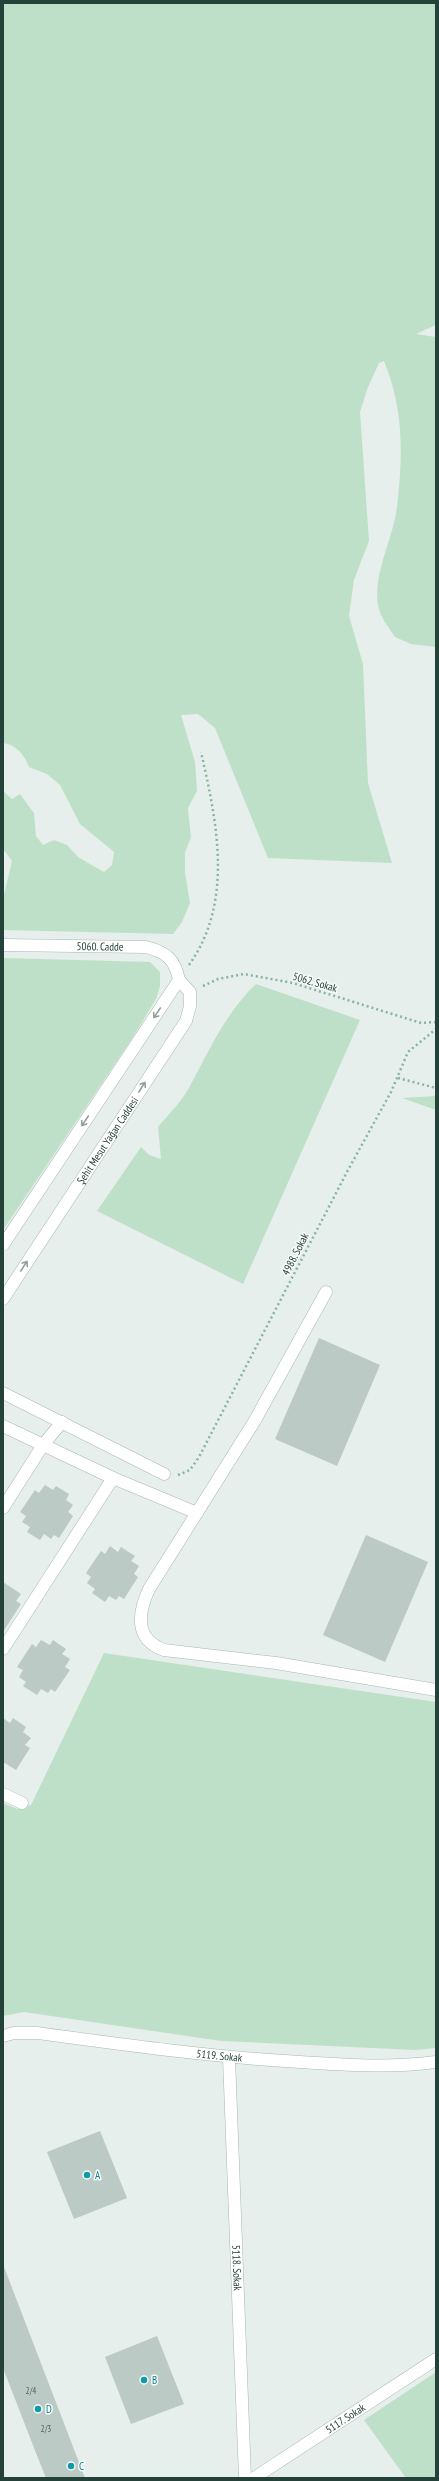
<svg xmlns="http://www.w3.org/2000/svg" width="439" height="2481" viewBox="0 0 439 2481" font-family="'PT Sans Narrow',sans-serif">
<rect width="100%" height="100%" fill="#e6efeb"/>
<!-- green -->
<g fill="#bfe0c8">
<path d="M3,3H436V325L416,334L436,337V647L411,644L395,637C389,628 380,617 378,605C373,573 393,539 397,507C403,455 404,410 384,361L379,363L368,387L360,412L369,541L354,580L349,616L363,664L368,783L392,863L268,858L215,728L198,714L181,715L195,762L197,791L188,808L191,838L185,852V873L190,903L182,922L173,934L3,930V899L12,861L3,849V791L12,799L20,794L34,813L36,836L43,845L54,840L67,845L78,857L104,872L112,865L114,852L80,824L60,785L47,774L29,767C24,755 17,745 3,743Z"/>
<path d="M3,958L150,962L160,972V986L156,999L131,1040L3,1230Z"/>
<path d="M256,984L360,1020L243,1284L97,1211L141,1147L149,1155L161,1159L158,1127C169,1114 182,1101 190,1086C209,1051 226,1012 256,984Z"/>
<path d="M436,1096V1110L402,1098Z"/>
<path d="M104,1653L436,1702V2048L415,2050L221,2041L24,2012L3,2016V1803L17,1809L31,1805Z"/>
<path d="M436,2372V2478H406L364,2420Z"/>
</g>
<!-- building -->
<g fill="#bbcac4">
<path d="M319,1338L380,1365L337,1466L275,1439Z"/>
<path d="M45,1485L53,1490L56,1486L69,1494L66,1500L73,1505L68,1512L73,1516L59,1538L54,1535L51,1539L44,1534L40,1540L27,1532L30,1527L22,1522L26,1516L20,1512L35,1490L39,1493Z"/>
<path d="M366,1535L428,1562L385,1662L323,1635Z"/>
<path d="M110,1546L118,1552L121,1547L135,1556L131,1561L139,1566L134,1574L138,1577L124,1599L119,1596L116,1600L109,1596L105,1602L92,1593L95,1589L87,1583L91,1577L86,1573L101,1551L105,1554Z"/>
<path d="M3,1582L21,1594L16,1601L21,1604L3,1632Z"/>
<path d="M41,1640L50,1645L53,1640L66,1649L62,1654L70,1659L65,1667L70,1670L55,1692L51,1689L48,1693L41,1689L37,1695L23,1686L26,1682L19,1677L23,1670L17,1667L32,1644L36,1647Z"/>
<path d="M3,1718L10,1723L13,1718L26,1727L23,1732L31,1738L25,1745L30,1748L16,1770L3,1762Z"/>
<path d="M100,2131L127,2198L74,2219L47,2152Z"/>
<path d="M3,2267H4L85,2478H46L36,2453L3,2368Z"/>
<path d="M157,2336L184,2404L131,2424L105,2357Z"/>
</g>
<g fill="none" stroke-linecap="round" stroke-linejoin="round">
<defs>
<g id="minor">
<path id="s1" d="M3,945L146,947C166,952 175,959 179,980"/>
<path d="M3,1245L179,980"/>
<path d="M326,1292L254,1422L149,1589C138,1613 134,1639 164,1650L276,1663L436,1690"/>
<path id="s2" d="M3,1299L186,1021L190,1006V992L179,980"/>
<path d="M3,1393L164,1474"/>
<path d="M3,1426L113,1478L197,1513"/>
<path d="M3,1508L43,1445L62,1422"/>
<path d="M3,1649L113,1478"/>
<path d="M3,1794L22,1803"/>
<path id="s3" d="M3,2036L14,2033H37C125,2045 212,2057 300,2062C345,2065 391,2068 436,2062"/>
<path id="s4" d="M229,2058L245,2478"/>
<path id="s5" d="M254,2478L436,2359"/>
</g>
</defs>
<!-- minor casing -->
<use href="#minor" stroke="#a8b8b2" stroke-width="13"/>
<!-- path -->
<g stroke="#86b3a5" stroke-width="2.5" stroke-dasharray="2 3" stroke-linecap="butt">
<path d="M189,965C234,902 217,822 201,752"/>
<path d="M203,986L218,979L244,974L293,983L421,1023L436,1022"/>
<path d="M398,1078L436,1088"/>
<path d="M178,1475L190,1470L199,1457L348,1170L391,1092L408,1052L436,1029"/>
</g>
<!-- minor -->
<use href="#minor" stroke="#fff" stroke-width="12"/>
</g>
<!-- one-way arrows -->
<defs><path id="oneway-shaft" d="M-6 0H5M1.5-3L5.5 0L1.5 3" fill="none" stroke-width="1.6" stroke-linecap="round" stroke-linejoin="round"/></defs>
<g stroke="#92a09c">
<use href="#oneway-shaft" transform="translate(157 1013) rotate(124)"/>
<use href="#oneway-shaft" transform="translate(142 1087) rotate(-57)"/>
<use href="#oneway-shaft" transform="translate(85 1121) rotate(124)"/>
<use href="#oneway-shaft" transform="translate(24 1266) rotate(-57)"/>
</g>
<!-- markers -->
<g fill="#0f9aa8" stroke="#f7fbf9" stroke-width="1.5">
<circle cx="87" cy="2175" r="4"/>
<circle cx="144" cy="2380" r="4"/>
<circle cx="38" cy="2409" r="4"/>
<circle cx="71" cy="2466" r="4"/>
</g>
<g text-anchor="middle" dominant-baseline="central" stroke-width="3" stroke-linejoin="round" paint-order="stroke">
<!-- number labels -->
<g font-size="9" fill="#4a645c">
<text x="31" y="2390">2/4</text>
<text x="46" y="2428">2/3</text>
</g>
<!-- street labels -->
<g font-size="11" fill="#24423a" stroke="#f7fbf9">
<text stroke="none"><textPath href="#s1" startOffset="97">5060. Cadde</textPath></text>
<text transform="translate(315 982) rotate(16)">5062. Sokak</text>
<text stroke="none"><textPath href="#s2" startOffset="190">Şehit Mesut Yağan Caddesi</textPath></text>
<text transform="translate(295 1254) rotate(-63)">4988. Sokak</text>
<text stroke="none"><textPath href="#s3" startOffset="218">5119. Sokak</textPath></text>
<text stroke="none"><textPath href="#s4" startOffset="210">5118. Sokak</textPath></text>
<text stroke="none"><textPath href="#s5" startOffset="109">5117. Sokak</textPath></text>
</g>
<!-- culture labels -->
<g font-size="11" fill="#0d838f" stroke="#f7fbf9" text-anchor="start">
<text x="95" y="2175">A</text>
<text x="152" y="2380">B</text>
<text x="46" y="2409">D</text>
<text x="79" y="2466">C</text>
</g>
</g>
<!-- border -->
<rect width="439" height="2481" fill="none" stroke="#24423a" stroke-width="8"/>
</svg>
